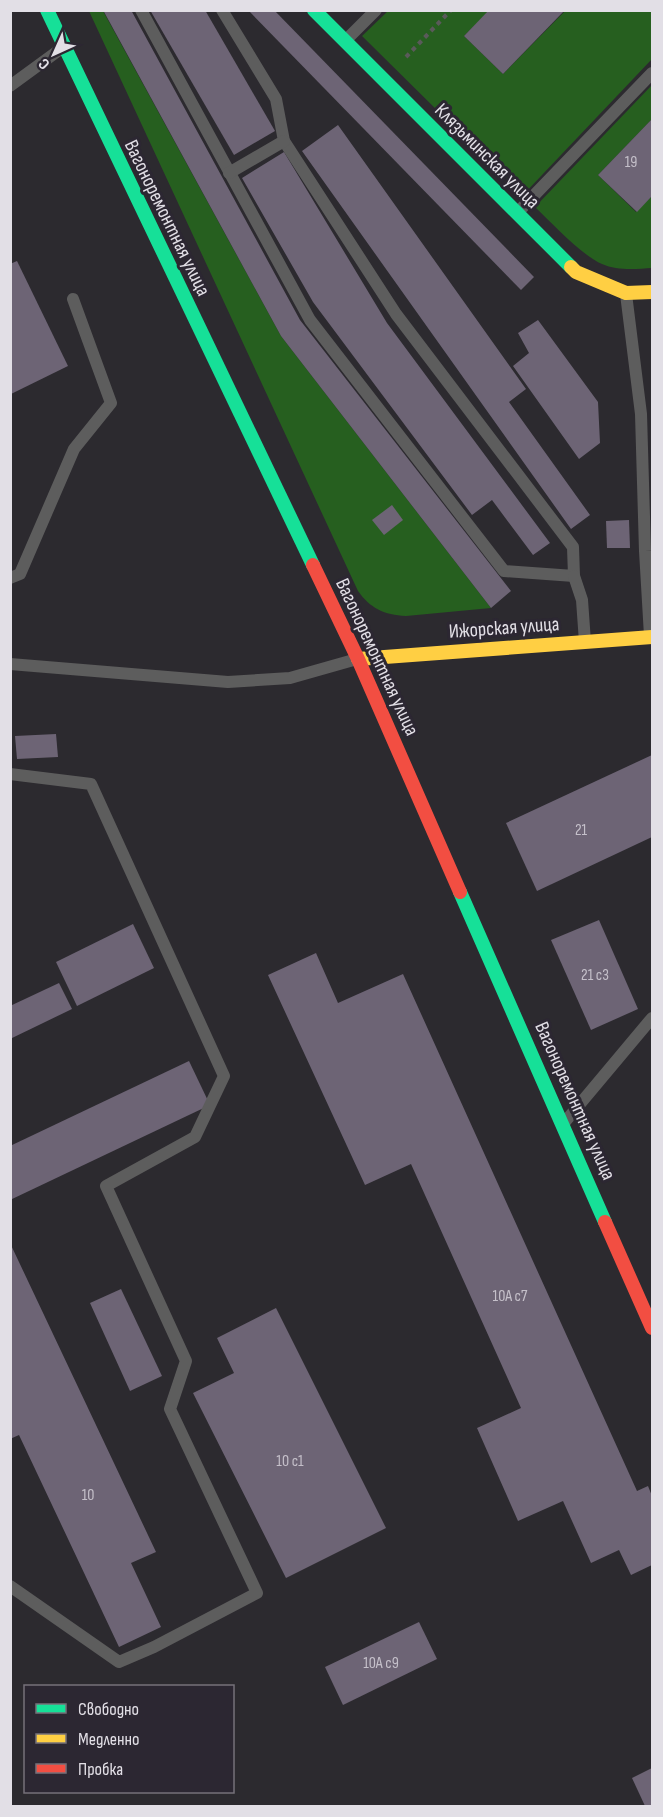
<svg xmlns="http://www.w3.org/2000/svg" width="663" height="1817" viewBox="0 0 663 1817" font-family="'Sofia Sans Condensed',sans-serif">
<rect width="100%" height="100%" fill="#2c2a2f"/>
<!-- forest -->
<g fill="#265f1f">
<path d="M89,11H103L281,336L491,608L406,616C384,615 370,608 358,591Z"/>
<path d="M388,11H489L464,36L503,74L565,11H652V59L523,195L362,36Z"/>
<path d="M652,85V119L598,175L636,212L652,196V268C637,269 617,271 602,264C581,255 552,223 535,207Z"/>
</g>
<!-- building -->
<g fill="#6d6475">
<path d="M103,10H131L300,320L511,591L491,608L281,336Z"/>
<path d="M150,10H205L275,131L234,155Z"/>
<path d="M248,10H274L534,277L521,290Z"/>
<path d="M489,10H565L503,74L464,36Z"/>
<path d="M652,119V196L637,212L598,175Z"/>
<path d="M338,125L526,389L509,402L590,515L571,529L302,151Z"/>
<path d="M284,152L387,323L550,543L533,555L492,500L472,515L313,302L242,178Z"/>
<path d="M17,261L68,366L11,394L10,264Z"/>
<path d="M538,320L598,402L600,443L579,459L513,366L529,353L518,333Z"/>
<path d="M392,505L403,520L384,535L372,520Z"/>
<path d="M629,520L630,548H607L606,521Z"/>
<path d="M56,734L58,757L17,759L15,736Z"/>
<path d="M652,755V837L537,891L506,823Z"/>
<path d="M599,920L638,1009L591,1030L551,940Z"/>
<path d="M133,924L154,968L77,1006L56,962Z"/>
<path d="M316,953L338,1003L403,974L637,1491L648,1486L652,1496V1565L631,1575L619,1550L591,1563L563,1501L518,1521L477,1428L521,1408L411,1164L365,1185L268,975Z"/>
<path d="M59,983L72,1009L10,1039V1006Z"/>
<path d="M189,1061L210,1105L10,1200V1146Z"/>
<path d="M10,1243L156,1552L131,1563L161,1627L119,1647L19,1435L10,1439Z"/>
<path d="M121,1289L162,1376L130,1391L90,1303Z"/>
<path d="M276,1308L386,1528L286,1578L193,1393L234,1373L217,1338Z"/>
<path d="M419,1622L437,1659L343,1705L325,1667Z"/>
<path d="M652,1768V1806H645L632,1778Z"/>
</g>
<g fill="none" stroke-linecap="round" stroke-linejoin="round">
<!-- path -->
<path stroke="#5a5a5a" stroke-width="4" stroke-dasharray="4.5 4.5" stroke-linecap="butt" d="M406,57L451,10"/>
<!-- lane -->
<g stroke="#5d5d5d" stroke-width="12">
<path d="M141,10L310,320L504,571L574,576L573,547L396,314L284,141L276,99L222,10"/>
<path d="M346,40L376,10"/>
<path d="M10,86L62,48"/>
<path d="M229,173L284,141"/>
<path d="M518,212L652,73"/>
<path d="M626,294L641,414L645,551L650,636"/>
<path d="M574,576L582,600L585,642"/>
<path d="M10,578L20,574L74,449L111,403L73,299"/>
<path d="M10,664L228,682L290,678L357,659"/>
<path d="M10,774L91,784L224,1076L195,1137L106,1186L186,1361L170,1409L257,1593L154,1647L119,1662L10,1586"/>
<path d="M564,1123L652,1018"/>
</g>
<!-- fast -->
<g stroke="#16e098" stroke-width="14">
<path d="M47,10L313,565"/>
<path d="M314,10L571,267"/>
<path d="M460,892L605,1222"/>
</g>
<!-- slow -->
<g stroke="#ffcf43" stroke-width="14">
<path d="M571,267L576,272L626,293L652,292"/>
<path d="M358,659L652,637"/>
</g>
<!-- jam -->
<g stroke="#f24e42" stroke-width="14">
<path d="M313,565L358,659L460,892"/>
<path d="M605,1222L652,1328"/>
</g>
</g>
<g text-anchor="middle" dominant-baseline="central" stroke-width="6" stroke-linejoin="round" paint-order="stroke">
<!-- number labels -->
<g font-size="16" fill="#c5c0ca">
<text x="631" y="162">19</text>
<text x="581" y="830">21</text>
<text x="595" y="975">21 с3</text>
<text x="510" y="1296">10А с7</text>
<text x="290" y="1461">10 с1</text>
<text x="88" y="1495">10</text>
<text x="381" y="1663">10А с9</text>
</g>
<!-- street labels -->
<g font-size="20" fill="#e2dfe6" stroke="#2c2732">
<text transform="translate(487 156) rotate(45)">Клязьминская улица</text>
<text transform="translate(167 218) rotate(64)">Вагоноремонтная улица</text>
<text transform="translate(504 628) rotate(-4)">Ижорская улица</text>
<text transform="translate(377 657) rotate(65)">Вагоноремонтная улица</text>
<text transform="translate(575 1101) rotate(66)">Вагоноремонтная улица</text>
</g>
</g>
<!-- border -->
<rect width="663" height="1817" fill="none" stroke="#e2dfe6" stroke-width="24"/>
<!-- legend -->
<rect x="24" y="1685" width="210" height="108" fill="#2c2732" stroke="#75717a" stroke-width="1.5"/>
<rect x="36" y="1704" width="30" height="9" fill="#16e098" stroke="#75717a" stroke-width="1.5"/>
<text x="78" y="1715" font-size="18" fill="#e2dfe6">Свободно</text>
<rect x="36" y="1734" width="30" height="9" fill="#ffcf43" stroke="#75717a" stroke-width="1.5"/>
<text x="78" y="1745" font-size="18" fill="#e2dfe6">Медленно</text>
<rect x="36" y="1764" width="30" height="9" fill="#f24e42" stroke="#75717a" stroke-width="1.5"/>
<text x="78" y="1775" font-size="18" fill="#e2dfe6">Пробка</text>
<!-- north arrow -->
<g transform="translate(54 54) rotate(225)" stroke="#2c2732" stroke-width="4.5" paint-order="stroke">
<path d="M0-4.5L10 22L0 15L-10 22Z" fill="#e2dfe6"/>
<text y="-9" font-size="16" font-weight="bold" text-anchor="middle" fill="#e2dfe6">С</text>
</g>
</svg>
